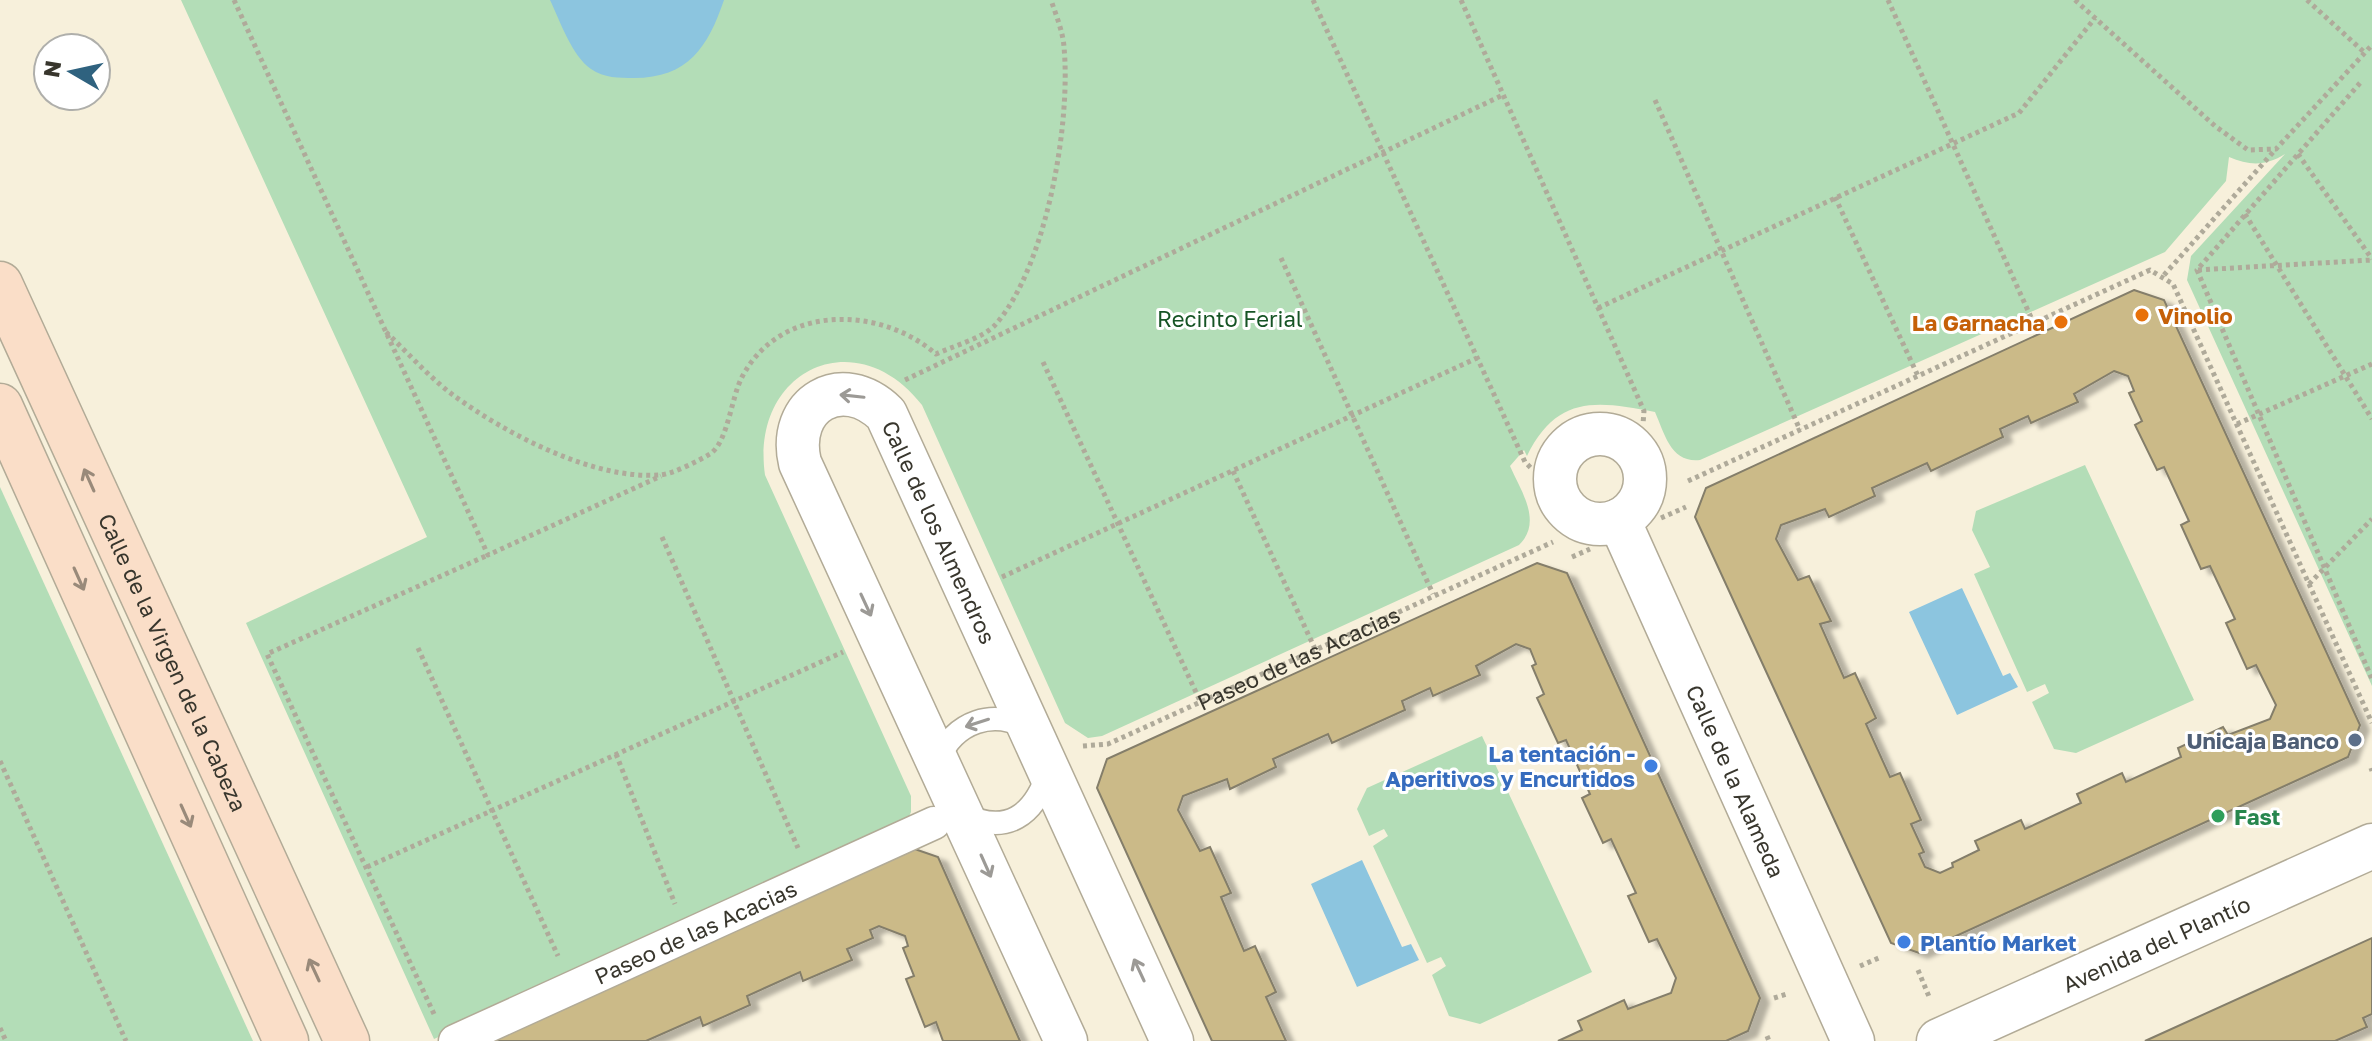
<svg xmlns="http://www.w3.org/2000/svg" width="2372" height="1041" viewBox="0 0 2372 1041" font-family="'Golos Text',sans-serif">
<defs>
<filter id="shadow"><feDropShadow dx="9" dy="5" stdDeviation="2" flood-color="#0004"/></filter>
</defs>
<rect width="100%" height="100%" fill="#f7f0db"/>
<!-- green -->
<g fill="#b3ddb7">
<path d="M181,0H2372V686L2187,280L2191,256L2285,154C2266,166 2250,166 2229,157L2226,181L2165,252L1700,460C1671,463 1665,435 1655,412C1598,401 1557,394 1527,456L1524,450L1510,466C1521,491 1543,522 1519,545L1102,736L1088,738L1065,723L922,405C856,320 750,370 765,475L911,796V812L906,823L434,1039L246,623L427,537Z"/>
<path d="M2085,465L2194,700L2076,753L2054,749L2032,702L2049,693L2045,684L2027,692L1974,574L1990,567L1972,530L1976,511Z"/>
<path d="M0,487L253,1041H0Z"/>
<path d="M1482,736L1592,972L1480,1024L1449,1016L1432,975L1446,966L1441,957L1427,963L1373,846L1388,836L1384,829L1369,836L1357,809L1367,788Z"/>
</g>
<!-- water -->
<g fill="#8cc5df">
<path d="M550,0H724C708,47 688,78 634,78C619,78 604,78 591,69C572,56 560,21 550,0Z"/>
<path d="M1962,588L2003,676L2010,673L2018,687L1957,715L1909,612Z"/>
<path d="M1362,860L1402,947L1411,944L1419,960L1357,987L1311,884Z"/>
</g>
<!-- building -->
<g fill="#cbba88" stroke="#847e6a" stroke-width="2" fill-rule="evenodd" filter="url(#shadow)">
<path d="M2134,290L2164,300L2360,725L2348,757L1919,953L1891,943L1695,517L1706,488ZM2114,371L2128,376L2134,391L2129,393L2142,421L2135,425L2157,470L2164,467L2189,521L2181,525L2201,569L2210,566L2235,619L2226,623L2247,669L2256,665L2276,705L2270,719L2228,735L2223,727L2178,748L2181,757L2126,782L2122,773L2077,794L2081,803L2025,829L2021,820L1975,841L1979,850L1952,863L1953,867L1940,873L1925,867L1919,854L1924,852L1911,824L1921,820L1900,773L1890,777L1866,724L1876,718L1855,673L1844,678L1820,624L1831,621L1809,576L1798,580L1776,539L1781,525L1825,509L1829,517L1875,496L1872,488L1927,463L1931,471L2003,437L2000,429L2028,416L2031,423L2078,402L2074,394Z"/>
<path d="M1537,563L1567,573L1760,998L1748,1031L1726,1041H1558L1582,1030L1578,1021L1624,1000L1628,1009L1671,993L1676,978L1657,939L1649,942L1628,896L1636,893L1611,839L1603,843L1582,798L1590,794L1566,740L1558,743L1537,698L1544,694L1532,666L1536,664L1530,649L1516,644L1476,666L1480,675L1433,696L1430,688L1402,701L1405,710L1332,743L1328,734L1273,759L1276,767L1230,789L1227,779L1183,796L1178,810L1200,851L1210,847L1231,893L1221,897L1244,951L1255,946L1276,992L1266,997L1286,1041H1212L1097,788L1107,759Z"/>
<path d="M906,846L938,857L1020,1041H943L936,1022L925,1027L906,979L914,976L903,948L908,946L905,936L879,926L870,930L873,938L847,949L852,960L803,981L800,972L747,996L750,1005L703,1026L700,1017L646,1041H478Z"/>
<path d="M2372,938V1014L2363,1018L2367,1027L2335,1041H2145Z"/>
</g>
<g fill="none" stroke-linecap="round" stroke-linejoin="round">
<defs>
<g id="service">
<path d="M938,760C954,722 994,707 1030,730"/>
<path d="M963,814C1007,836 1034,815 1048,773"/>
</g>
<g id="pedestrian">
<path id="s2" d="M455,1041L934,823"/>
</g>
<g id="minor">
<circle cx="1600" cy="479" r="45"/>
<path id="s3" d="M1619,520L1853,1041"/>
<path id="s4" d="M1066,1041L800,463C786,404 842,371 886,414L1172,1041"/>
</g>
<g id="tertiary">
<path id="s5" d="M1939,1041L2372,846"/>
</g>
<g id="secondary">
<path id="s6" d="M0,284L347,1041"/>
<path d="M0,406L286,1041"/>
</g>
</defs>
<!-- service casing -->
<use href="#service" stroke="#b2ab97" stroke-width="25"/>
<!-- pedestrian casing -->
<use href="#pedestrian" stroke="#b2ab97" stroke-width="35"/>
<!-- minor casing -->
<use href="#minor" stroke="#b2ab97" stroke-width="45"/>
<!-- tertiary casing -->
<use href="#tertiary" stroke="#b2ab97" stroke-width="47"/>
<!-- secondary casing -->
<use href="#secondary" stroke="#b2ab97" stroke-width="47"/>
<!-- path -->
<g stroke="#afaa9a" stroke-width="5" stroke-dasharray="4 4" stroke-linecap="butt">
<path d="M234,0L488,555L661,476"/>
<path d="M1313,0L1525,462L1531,468"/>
<path d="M1461,0L1644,411L1643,424"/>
<path d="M1888,0L2034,324"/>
<path d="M2075,0L2215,126L2248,150L2276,149L2372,45"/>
<path d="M2307,0L2365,53"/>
<path d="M2360,83L2197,270L2372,679"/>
<path d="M1655,100L1800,430"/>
<path d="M2298,154L2372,259"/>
<path d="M1835,197L1918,376"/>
<path d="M2245,214L2372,419"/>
<path d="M1281,258L1433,594"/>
<path d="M2198,270L2372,260"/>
<path d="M2164,275L2275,150"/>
<path d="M1598,308L2019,113L2095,18"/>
<path d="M386,332C408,353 429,377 453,395C505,433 592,480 660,475C673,474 698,461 710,454C728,442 731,398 742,377C780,304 879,305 936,354C953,346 984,338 996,324C1047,265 1071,123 1064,47C1063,32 1056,15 1051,0"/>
<path d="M1043,362L1200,701"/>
<path d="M905,380L1503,95"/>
<path d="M2237,424L2372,364"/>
<path d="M1233,471L1315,649"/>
<path d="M1688,481L2150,270L2173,284L2372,723"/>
<path d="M1661,518L1686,507"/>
<path d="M662,537L798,848"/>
<path d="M1572,557L1590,549"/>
<path d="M1002,577L1477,358"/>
<path d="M2309,584L2372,519"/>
<path d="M418,648L558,956"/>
<path id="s1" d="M1083,746L1108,744L1553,542"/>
<path d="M616,754L675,904"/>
<path d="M0,761L126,1041"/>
<path d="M2371,768L2372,771"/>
<path d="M367,867L843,652"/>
<path d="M1860,966L1881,957"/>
<path d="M1918,970L1930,999"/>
<path d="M1774,998L1787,994"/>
<path d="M434,1014L267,654L488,555"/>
<path d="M0,1028L6,1041"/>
<path d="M1767,1036L1769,1041"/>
</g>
<!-- service -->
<use href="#service" stroke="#fff" stroke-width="22"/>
<!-- pedestrian -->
<use href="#pedestrian" stroke="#fff" stroke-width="32"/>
<!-- minor -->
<use href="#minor" stroke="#fff" stroke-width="42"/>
<!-- tertiary -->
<use href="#tertiary" stroke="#fff" stroke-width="44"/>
<!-- secondary -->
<use href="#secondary" stroke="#fadec8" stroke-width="44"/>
</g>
<!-- one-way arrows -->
<defs><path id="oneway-shaft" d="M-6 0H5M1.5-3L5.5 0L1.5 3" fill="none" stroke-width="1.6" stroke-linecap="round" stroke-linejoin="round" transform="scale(2)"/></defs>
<g stroke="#9c9a96">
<use href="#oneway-shaft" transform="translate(852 396) rotate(-174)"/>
<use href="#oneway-shaft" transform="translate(866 605) rotate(65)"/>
<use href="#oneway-shaft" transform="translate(977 723) rotate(162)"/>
<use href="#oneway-shaft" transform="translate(986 866) rotate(66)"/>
<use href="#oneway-shaft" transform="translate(1139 970) rotate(-115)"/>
</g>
<g stroke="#998a7a">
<use href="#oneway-shaft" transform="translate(89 480) rotate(-114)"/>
<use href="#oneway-shaft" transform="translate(79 579) rotate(66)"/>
<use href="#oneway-shaft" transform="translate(186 816) rotate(66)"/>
<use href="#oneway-shaft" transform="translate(314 970) rotate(-115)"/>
</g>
<!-- markers -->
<g fill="#e8710a" stroke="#fff" stroke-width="3">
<circle cx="2142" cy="315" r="8"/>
<circle cx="2061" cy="322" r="8"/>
</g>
<circle fill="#5c6f8a" stroke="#fff" stroke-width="3" cx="2355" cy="740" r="8"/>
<g fill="#3f7fe0" stroke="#fff" stroke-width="3">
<circle cx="1651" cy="766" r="8"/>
<circle cx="1904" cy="942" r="8"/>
</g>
<circle fill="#2e9e5b" stroke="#fff" stroke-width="3" cx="2218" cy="816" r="8"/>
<g text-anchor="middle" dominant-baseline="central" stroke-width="6" stroke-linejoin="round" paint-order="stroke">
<!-- food labels -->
<g font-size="22" font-weight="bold" fill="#c56008" stroke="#fff" text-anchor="start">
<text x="2158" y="315">Vinolio</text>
<text x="2045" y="322" text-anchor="end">La Garnacha</text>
</g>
<!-- park labels -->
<g font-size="22" fill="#165425" stroke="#fff">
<text x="1230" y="318">Recinto Ferial</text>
</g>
<!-- street labels -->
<g font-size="22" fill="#38362d" stroke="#fff">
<text stroke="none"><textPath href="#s4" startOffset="908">Calle de los Almendros</textPath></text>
<text stroke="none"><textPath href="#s1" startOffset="234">Paseo de las Acacias</textPath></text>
<text stroke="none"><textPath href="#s6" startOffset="416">Calle de la Virgen de la Cabeza</textPath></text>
<text stroke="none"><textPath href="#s3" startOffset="286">Calle de la Alameda</textPath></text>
<text stroke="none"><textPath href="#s2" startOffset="264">Paseo de las Acacias</textPath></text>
<text stroke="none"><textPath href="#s5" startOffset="238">Avenida del Plantío</textPath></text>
</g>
<!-- service labels -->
<g font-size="22" font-weight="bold" fill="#4e5e75" stroke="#fff" text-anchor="end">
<text x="2339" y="740">Unicaja Banco</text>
</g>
<!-- shop labels -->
<g font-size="22" font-weight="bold" fill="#366cbe" stroke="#fff" text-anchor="end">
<text x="1635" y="753">La tentación -<tspan x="1635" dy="25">Aperitivos y Encurtidos</tspan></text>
<text x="1920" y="942" text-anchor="start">Plantío Market</text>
</g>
<!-- leisure labels -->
<g font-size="22" font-weight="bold" fill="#27864d" stroke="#fff" text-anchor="start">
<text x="2234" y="816">Fast</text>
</g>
</g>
<!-- north arrow -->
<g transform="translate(72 72) rotate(279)"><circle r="38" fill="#ffffff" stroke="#afafab" stroke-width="2"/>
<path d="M0-6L14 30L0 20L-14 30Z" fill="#2f627f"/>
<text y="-12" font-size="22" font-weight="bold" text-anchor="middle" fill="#38362d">N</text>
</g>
</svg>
